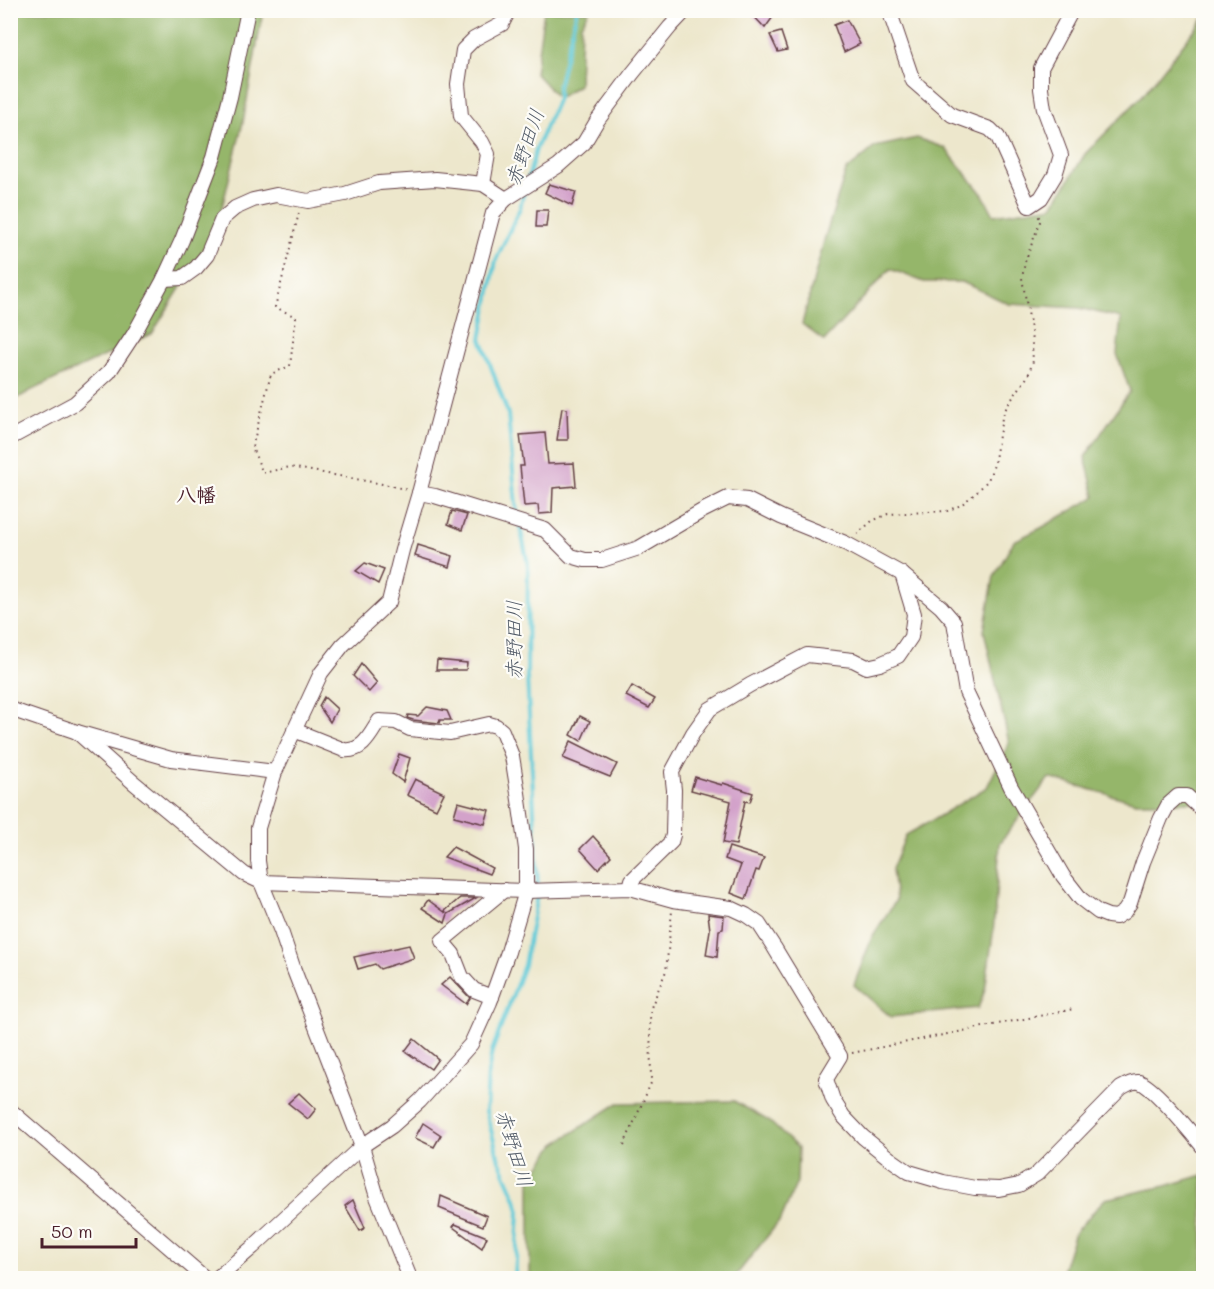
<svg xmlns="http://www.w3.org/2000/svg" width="1214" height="1289" viewBox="0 0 1214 1289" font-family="Mali,'Klee One',sans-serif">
<rect width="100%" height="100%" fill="#fdfcf7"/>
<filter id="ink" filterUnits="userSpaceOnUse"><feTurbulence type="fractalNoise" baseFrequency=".0167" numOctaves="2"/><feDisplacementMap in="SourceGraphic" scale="12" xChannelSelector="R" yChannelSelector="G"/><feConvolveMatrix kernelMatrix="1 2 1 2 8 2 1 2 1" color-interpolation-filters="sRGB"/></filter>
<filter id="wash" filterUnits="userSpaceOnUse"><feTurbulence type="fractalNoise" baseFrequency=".008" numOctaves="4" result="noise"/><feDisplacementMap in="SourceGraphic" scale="24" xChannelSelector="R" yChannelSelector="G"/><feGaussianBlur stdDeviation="1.35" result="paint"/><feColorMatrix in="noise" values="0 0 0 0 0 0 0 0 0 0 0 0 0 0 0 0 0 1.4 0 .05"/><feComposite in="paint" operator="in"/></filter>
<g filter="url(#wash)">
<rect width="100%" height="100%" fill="#ede7cc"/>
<!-- forest -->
<g fill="#95b66a" stroke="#706a4a" stroke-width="1.5">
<path d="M11,11H263L243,122L217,228L152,334L32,390L11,402Z"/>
<path d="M544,11H589L581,25L579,85L558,98L535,73Z"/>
<path d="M1203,19V802H1136L1049,778L1000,843L993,934L985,990L978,1008L891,1017L854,985L872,937L896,900L892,869L906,835L938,817L987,787L1009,743L984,631L994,576L1014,541L1041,528L1095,497L1085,457L1130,391L1117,354L1121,318L1079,308L1009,304L962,282H924L890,269L824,341L802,324L825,237L846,171L875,147L917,138L945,148L983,195L994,215L1053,206L1085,154L1142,96Z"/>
<path d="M734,1101L769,1121L798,1148L797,1182L781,1219L734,1278H530V1180L555,1144L618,1103Z"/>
<path d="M1203,1175V1278H1060L1075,1232L1105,1199L1166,1186Z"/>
</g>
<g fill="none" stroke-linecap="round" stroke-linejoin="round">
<!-- stream -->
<g stroke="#5ec9d7" stroke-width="4">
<path d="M528,179L536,149L558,98V87L577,10"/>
<path d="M518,517L516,505L508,414L481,339L496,260L520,208L524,192"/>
<path d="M520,527L528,564L527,676L538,888"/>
<path d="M515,1278L519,1211L516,1199L499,1160L486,1111L488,1073L492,1051L524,965L537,895"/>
</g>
</g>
<g id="blocks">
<!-- building -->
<g fill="#d3a2ca">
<path d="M748,10H778L765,28Z"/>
<path d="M847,20L860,44L844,52L834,25Z"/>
<path d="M781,32L787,50L778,52L770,35Z"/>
<path d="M549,184L576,192L572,206L545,193Z"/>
<path d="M537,210H548L546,227H536Z"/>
<path d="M562,408L567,409L568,440H557Z"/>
<path d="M545,433L548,464L574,463L576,486L553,488L552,513L539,514L538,505L524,506L520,466H524L520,435Z"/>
<path d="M452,511L467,515L462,530L448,524Z"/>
<path d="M418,545L453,556L450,567L415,556Z"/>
<path d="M365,563L384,570L378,584L356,571Z"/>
<path d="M437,660L467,663L466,670H436Z"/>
<path d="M361,664L377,683L369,692L353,676Z"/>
<path d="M632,686L655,699L649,708L626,696Z"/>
<path d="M324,697L337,709L330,722L319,706Z"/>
<path d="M427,707L447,711L451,720H440L439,723L413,720L407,718L408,715L418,716Z"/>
<path d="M580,716L590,721L581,741L571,735Z"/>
<path d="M571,741L617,764L610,777L563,758Z"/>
<path d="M399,754L410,758L403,782L392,774Z"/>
<path d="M695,777L722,785L723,783L753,793L750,802L745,801L736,845L723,843L731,801L691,790Z"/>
<path d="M415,779L444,793L436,809L407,795Z"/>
<path d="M458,802L489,810L485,824L454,816Z"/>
<path d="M593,836L611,856L598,869L580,849Z"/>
<path d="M453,847L492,868L489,874L444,857Z"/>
<path d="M729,847L764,858L759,871L756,870L746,899L731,893L741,865L725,859Z"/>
<path d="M460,898H476L448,914L445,923L422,908L428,900L446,913L445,911Z"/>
<path d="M708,914L724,916L723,929L719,930L717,957L706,955L710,930Z"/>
<path d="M409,945L414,958L380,969L375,964L358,969L354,957Z"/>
<path d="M450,977L470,998L466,1004L441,985Z"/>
<path d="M414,1039L438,1059L431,1069L405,1051Z"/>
<path d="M299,1093L316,1109L308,1119L288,1103Z"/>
<path d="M423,1123L441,1135L434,1147L415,1138Z"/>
<path d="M441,1196L487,1216L483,1226L439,1208Z"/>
<path d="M353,1200L365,1228L360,1231L345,1206Z"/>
<path d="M455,1224L487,1237L482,1248L453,1227Z"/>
</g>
</g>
</g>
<g filter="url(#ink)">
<use href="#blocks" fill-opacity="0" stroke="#623d43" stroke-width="1.5"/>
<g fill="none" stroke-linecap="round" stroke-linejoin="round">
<defs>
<g id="street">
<path d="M889,10L913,81L952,115L990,129L998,137L1029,206L1041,198L1055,175L1061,155L1044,109L1041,89V68L1072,10"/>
<path d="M483,184L488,154L482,142L461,116L458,84L463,50L474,39L502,24L509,10"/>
<path d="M164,279L182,278L196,268L207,255L222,219L235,208L253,200L276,195L308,201L345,194L379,183L435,179L483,184L506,199"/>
<path d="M10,438L75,403L109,372L134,334L164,279L182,240L214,157L230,97L248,10"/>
<path d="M419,493L435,496L545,530L571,556L585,560H602L639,548L702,511L728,498L747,500L781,517L845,543L902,574L941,607L954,622L966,692L1011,787L1063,876L1081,899L1098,912L1108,916L1116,917L1124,912L1130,903L1143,862L1161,818L1168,805L1178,796H1187L1204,812"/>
<path d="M10,709L77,732L171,759L275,772"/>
<path d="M77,732L133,782L244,874L261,882L526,891L630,888L673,900L731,908L746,915L759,924L774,947L840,1056L826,1079L833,1100L843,1116L863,1137L889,1158L909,1172L943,1182L975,1188L999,1189L1019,1185L1037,1174L1121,1088C1126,1085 1133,1081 1139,1082C1154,1086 1193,1135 1204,1148"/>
<path d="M630,888L632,880L671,842L673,835L674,790L672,772L693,733L710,709L750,685L807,655L853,660L867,667L880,664L898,656L911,637L914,614L902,574"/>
<path d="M492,997L474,990L462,977L453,954L442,941L504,890"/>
<path d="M10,1110L205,1278"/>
<path d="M217,1278L253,1247L362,1146L392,1126L420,1101L471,1044L490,1002L508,952L526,891V849L518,793L512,756L502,731L496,726L489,724L450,733L410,729L396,722L379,721C370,735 363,752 344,750L294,730"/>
<path d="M410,1278L377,1197L362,1146L294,970L281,931L261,882L258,861V828L275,772L321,673L343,645L389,602L402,550L419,493L493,213L506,199L558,166L584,143L597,121L632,74L670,27L686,10"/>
</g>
</defs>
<!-- street casing -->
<use href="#street" stroke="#623d43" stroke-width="16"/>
<!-- path -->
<g stroke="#623d43" stroke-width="2" stroke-dasharray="1.5 4.5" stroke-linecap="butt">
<path d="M299,213L275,307L296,317L290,366L271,374L252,448L263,473L290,467L388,485L408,490"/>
<path d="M857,534L872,521L888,514L947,511L961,505L977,492L988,480L994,465L1002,418L1007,406L1028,376L1033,361L1031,329L1022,278L1025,262L1041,219L1037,215"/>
<path d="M852,1053L1074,1009"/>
<path d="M624,1145L651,1083L650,1010L666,971L672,911"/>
</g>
<!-- street -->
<use href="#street" stroke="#fff" stroke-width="14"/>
</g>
</g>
<g text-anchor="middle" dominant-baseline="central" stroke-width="4.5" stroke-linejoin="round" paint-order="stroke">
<!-- water labels -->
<g font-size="20" font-style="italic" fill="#515a67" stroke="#fdfcf7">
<text transform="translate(524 147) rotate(-71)">赤野田川</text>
<text transform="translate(513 640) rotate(-90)">赤野田川</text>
<text transform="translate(515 1148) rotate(73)">赤野田川</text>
</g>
<!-- neighbourhood labels -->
<g font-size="20" font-weight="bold" fill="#4a1f2b" stroke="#fdfcf7">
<text x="196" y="494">八幡</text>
</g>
</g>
<!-- margin -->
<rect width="1214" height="1289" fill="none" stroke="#fdfcf7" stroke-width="36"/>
<!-- scale -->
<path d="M42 1238v9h94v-9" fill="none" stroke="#4a1f2b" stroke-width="3"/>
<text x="51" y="1238" font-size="18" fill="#4a1f2b" stroke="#fdfcf7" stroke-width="4.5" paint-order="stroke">50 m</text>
</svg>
